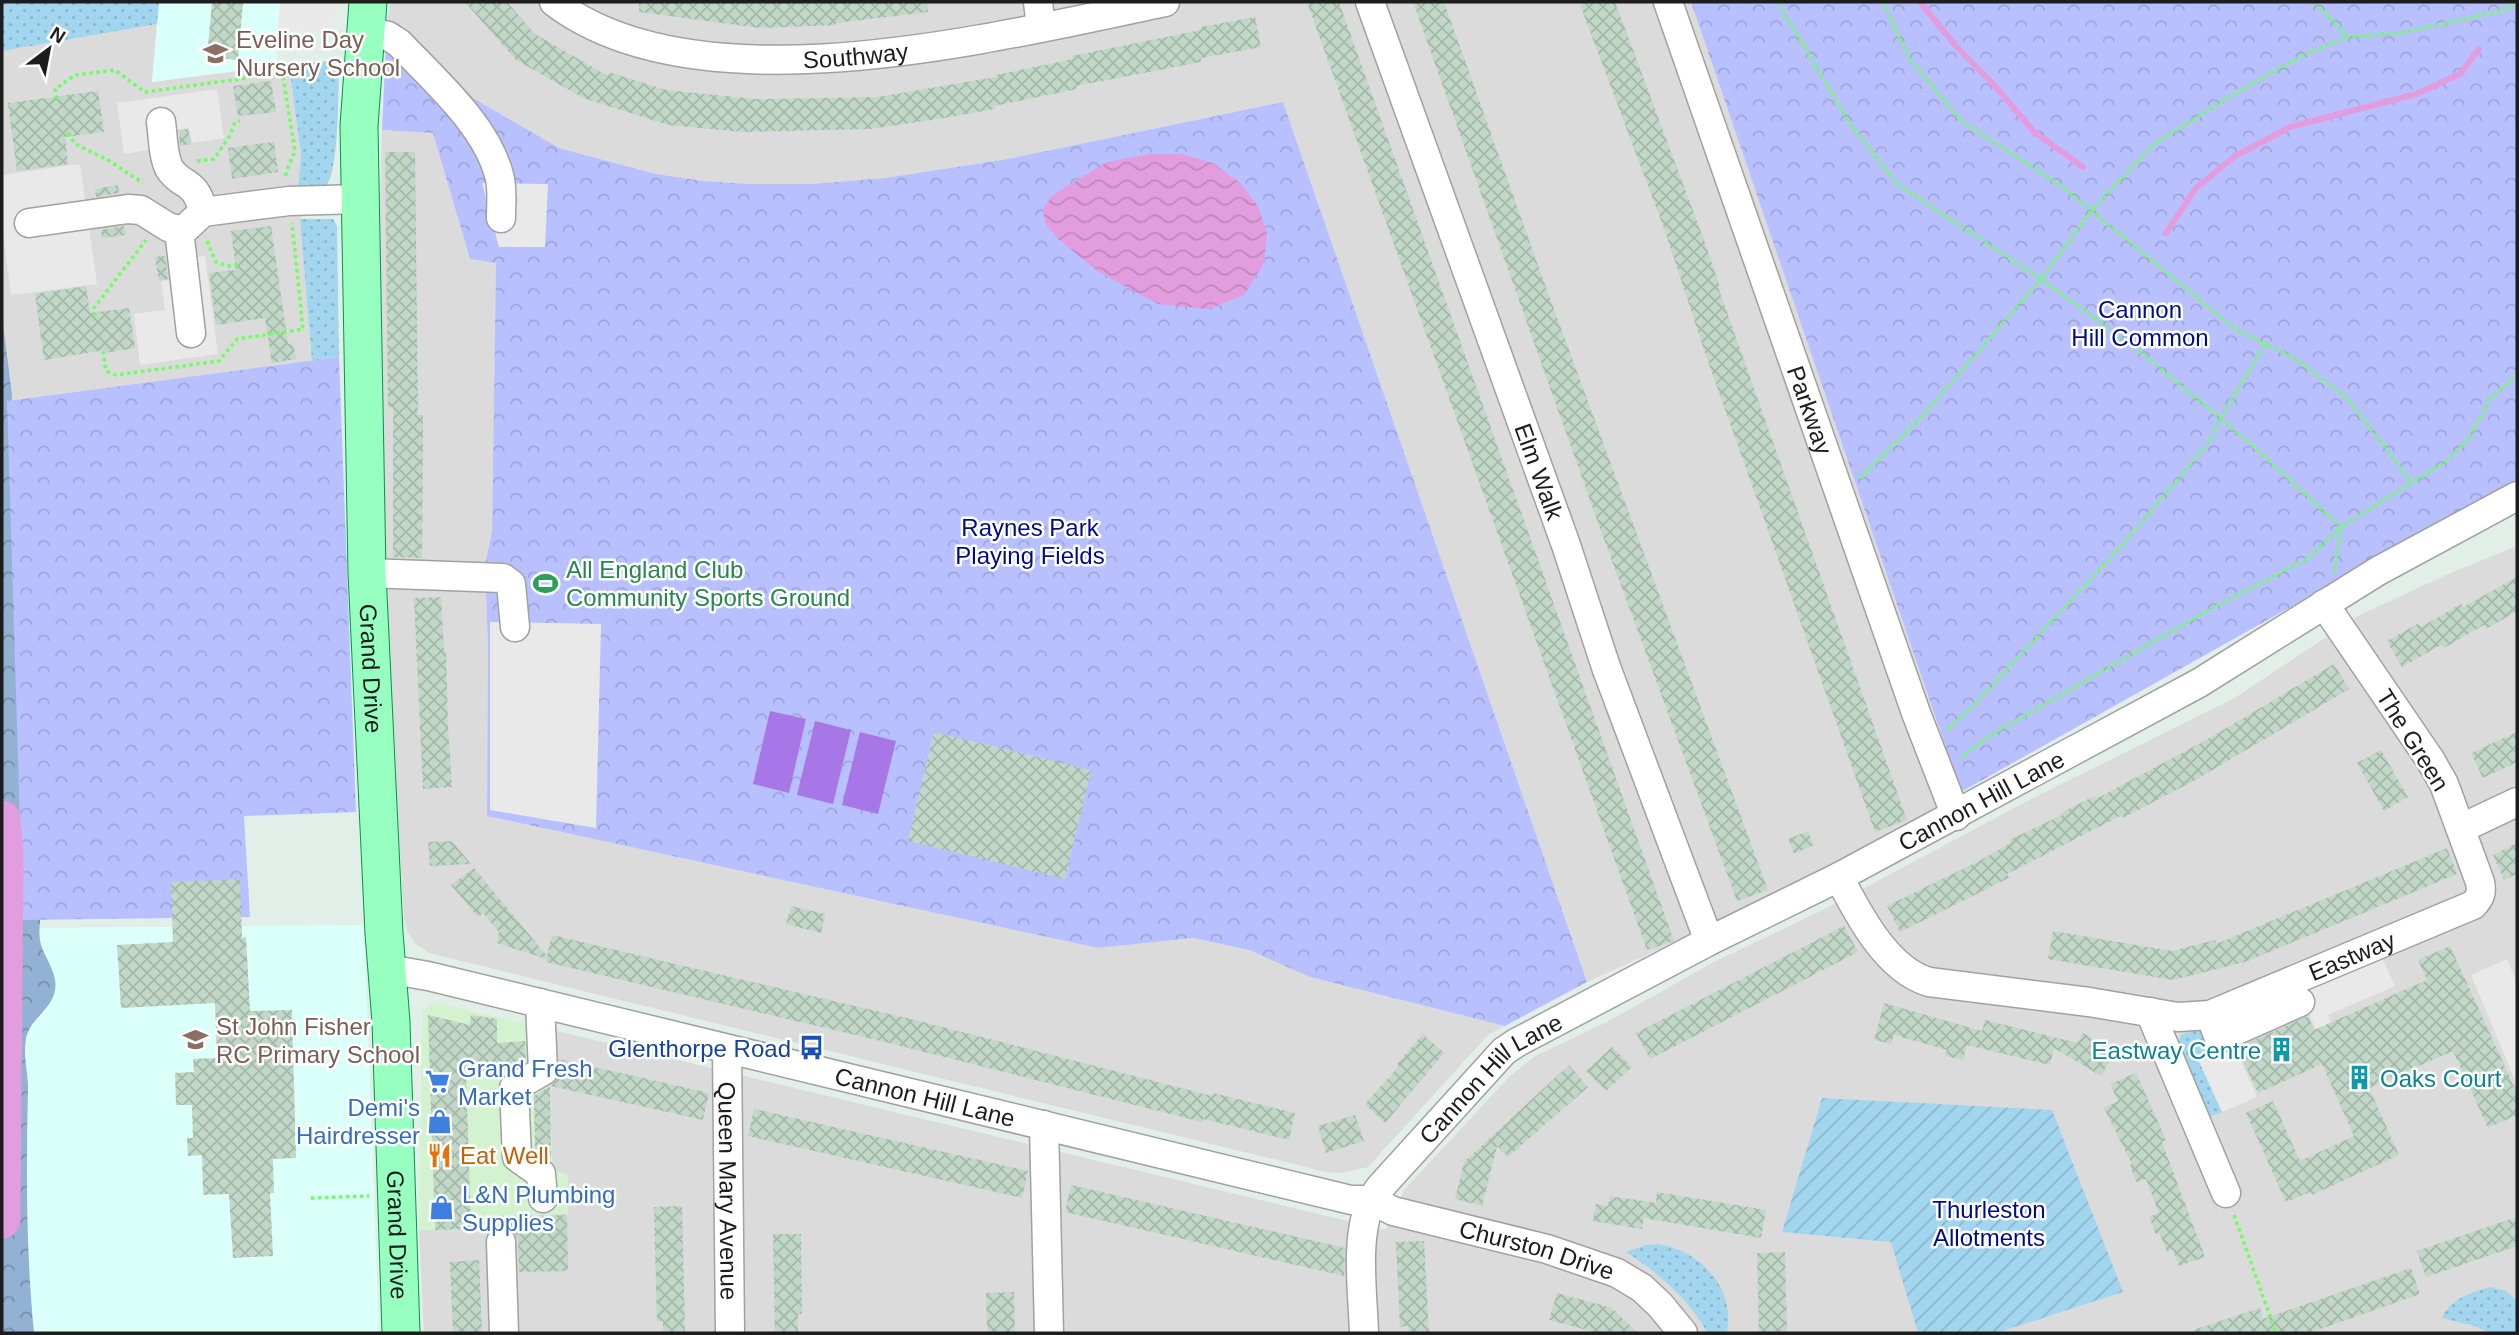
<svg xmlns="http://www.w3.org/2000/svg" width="2519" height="1335" viewBox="0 0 2519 1335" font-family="Helvetica,sans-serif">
<defs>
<pattern id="grass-dots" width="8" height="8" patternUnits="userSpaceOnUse" patternTransform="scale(1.75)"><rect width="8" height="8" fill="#a2d6ef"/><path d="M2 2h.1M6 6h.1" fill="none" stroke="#8bb7cc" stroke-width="1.8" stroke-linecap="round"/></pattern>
<pattern id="forest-crowns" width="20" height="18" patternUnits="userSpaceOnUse" patternTransform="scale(1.75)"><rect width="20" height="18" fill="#92b1d3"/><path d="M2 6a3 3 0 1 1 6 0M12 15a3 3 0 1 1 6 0" fill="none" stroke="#778fab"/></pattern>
<pattern id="park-crowns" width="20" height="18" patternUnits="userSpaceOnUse" patternTransform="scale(1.75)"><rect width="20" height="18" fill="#b9c0ff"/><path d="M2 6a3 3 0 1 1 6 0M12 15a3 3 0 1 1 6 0" fill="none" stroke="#9fa5da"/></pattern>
<pattern id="garden-furrows" width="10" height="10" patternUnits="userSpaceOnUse" patternTransform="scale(1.75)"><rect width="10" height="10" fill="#a2d6ef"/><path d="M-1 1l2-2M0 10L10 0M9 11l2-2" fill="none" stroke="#8bb7cc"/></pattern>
<pattern id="water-waves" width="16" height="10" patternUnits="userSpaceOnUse" patternTransform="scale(1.75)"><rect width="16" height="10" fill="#e29dde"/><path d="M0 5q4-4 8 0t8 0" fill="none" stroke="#c187be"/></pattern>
<pattern id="building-cross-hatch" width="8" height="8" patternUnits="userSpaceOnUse" patternTransform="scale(1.75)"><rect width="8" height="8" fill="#c1d7c7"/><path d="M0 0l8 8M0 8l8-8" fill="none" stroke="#a5b8aa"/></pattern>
</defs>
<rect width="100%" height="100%" fill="#e2efe8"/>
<!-- residential -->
<g fill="#dadbda">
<path d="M390,2H1691L1961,792L1915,822L1726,919L1587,982L1283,102L1008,159L885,178L811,184H750L704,181L656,174L559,148L473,98L400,23L387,21Z"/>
<path d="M157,24L152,82L289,65L301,155L298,186L312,361L7,401L2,356V51Z"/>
<path d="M382,130L433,133L470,258L496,263L492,531L485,565L488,647L487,816L1098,948L1193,938L1249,950L1310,977L1505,1026L1489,1034L1368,1167L1342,1173L1326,1172L538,980L429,953L416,944L408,933L404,918L382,555L377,316Z"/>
<path d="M2517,546V1333H424L419,1230H495V1216L552,1171L549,1029L1385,1230L1405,1189L1510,1076L1535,1056L1605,1023L1714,962L1823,910L2037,796L2233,699L2358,616L2446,575Z"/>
</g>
<!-- commercial -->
<path fill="#d3f2cf" d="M436,1003L549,1029L552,1170L568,1175V1214L496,1216L495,1230H419L422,1013L427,1006Z"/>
<!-- education -->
<g fill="#dbfff9">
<path d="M159,2H335L330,34L278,28L276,40L278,65L152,82Z"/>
<path d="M364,925L379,1333H25L23,928Z"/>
</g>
<!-- grass -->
<g fill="url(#grass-dots)">
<path d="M2,2H159L157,24L2,51Z"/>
<path d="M339,60C338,86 340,168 326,187L298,186L301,155L289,65Z"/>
<path d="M300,219H333L337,226L339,357L312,361Z"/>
<path d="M2200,1025L2212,1052L2198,1059L2222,1112L2207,1118L2177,1046L2181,1035Z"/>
<path d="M1659,1244C1702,1252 1735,1288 1727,1333H1708C1687,1298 1660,1274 1626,1252L1646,1245Z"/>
<path d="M2491,1287L2506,1291L2517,1301V1333H2490L2475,1326L2442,1318C2450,1299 2473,1291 2491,1287Z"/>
</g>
<!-- forest -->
<path fill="url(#forest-crowns)" d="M2,316L12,395L9,430L41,913C40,923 38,934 41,945C46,960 58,974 55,990C52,1010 29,1019 26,1039C23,1055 28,1072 28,1087C26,1169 26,1252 34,1333H2Z"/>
<!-- park -->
<g fill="url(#park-crowns)">
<path d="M1691,2H2517V480L1961,792Z"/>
<path d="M387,21L399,23L473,98L559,148L656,174L704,181L750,184H811L885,178L1008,159L1283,102L1587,982L1505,1026L1310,977L1249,950L1193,938L1098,948L487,816L488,647L485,565L492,531L496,263L470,259L433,133L382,130Z"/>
<path d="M339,357L356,812L244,816L250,917L23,920L7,401Z"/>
</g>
<!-- garden -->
<path fill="url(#garden-furrows)" d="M1822,1098L2052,1110L2123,1292L1996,1333H1918L1891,1242L1782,1232Z"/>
<!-- pitch -->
<g fill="#a877e7">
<path d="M770,711L806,719L789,793L753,784Z"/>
<path d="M815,721L851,730L833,804L797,795Z"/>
<path d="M860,732L896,741L878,814L842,805Z"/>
</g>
<!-- parking -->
<g fill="#e9e9e9">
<path d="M280,2H335L330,34L278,28Z"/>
<path d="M217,89L224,138L192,143L189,128L152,133L154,149L124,154L117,103Z"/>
<path d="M80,164L97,284L11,295L2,224V175Z"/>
<path d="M482,183L548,184L545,247H499Z"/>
<path d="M205,256L218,354L140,365L134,314L165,310L161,281L175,279L173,260Z"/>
<path d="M490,622L601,624L596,828L490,810Z"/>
<path d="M2381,955L2395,986L2328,1015L2335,1034L2321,1041L2299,991Z"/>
<path d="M2507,959L2517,983V1085L2471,975Z"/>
<path d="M2233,1043L2257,1097L2222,1112L2198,1059Z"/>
</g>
<!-- water -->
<path fill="url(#water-waves)" d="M1149,154H1181L1213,163L1240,183L1258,206L1267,232L1264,263L1244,295L1208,309L1158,304L1099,272L1058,239L1045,223L1043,209L1051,197L1067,186L1107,162Z"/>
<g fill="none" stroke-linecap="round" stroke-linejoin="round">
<!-- stream -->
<g stroke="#e29dde" stroke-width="6">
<path d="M1920,2L1955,45L1996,87L2034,132L2083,167"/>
<path d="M2166,233L2196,188L2235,156L2290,127L2416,94L2460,74L2479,49"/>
</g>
<!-- river -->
<path stroke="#e29dde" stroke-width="37" d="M2,819L5,854L2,1220"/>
</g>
<!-- building -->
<g fill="url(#building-cross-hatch)">
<path d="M212,2H243L238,60L207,57Z"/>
<path d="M465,2H507L535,34L608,76L609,72L666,90L755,99L878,97L996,77V75L1073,59L1072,56L1201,30V27L1255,17L1261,47L1201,58V62L1076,86L1077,89L994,106L995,109L938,119L870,129L743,132L668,125L583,98L516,60Z"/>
<path d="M639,2H927L928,12L836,23V25L760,28L639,12Z"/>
<path d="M1307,2H1339L1674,941L1647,950Z"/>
<path d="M1413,2H1444L1548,293L1768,890L1737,901L1597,520Z"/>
<path d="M1579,2H1615L1704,240L1720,287H1718L1907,820L1875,832L1704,350L1665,231Z"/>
<path d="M271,81L276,112L238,116L233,86Z"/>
<path d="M98,91L104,132L65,137L68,164L17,171L8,103Z"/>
<path d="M188,129L191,144L180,146L179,130Z"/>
<path d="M274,142L278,172L232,179L228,148Z"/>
<path d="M385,152H415L418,415H423V448L422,558L393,557V407H388Z"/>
<path d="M118,185L119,193L96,197L95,189Z"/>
<path d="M124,226L126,235L102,238L101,230Z"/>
<path d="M271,226L288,344L293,343L296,359L272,363L265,318L216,325L209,273L236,270L231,231Z"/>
<path d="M165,256L168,279L159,281L155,257Z"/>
<path d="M86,286L90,313L129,308L135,348L105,353V350L44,360L35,294Z"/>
<path d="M2517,577V611L2486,629L2484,625L2444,648L2441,645L2402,667L2387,641L2419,623L2421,627L2461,604L2463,607Z"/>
<path d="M441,597L444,652L446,651L448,728L452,787L423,789L414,598Z"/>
<path d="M2334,664L2349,689L2199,778L2123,818L2122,815L2007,874L2009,878L1900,932L1887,906L1979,861L2011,843L2009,840L2062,815L2061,813L2094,796L2096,799L2208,739Z"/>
<path d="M934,732L1091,770L1065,879L908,841Z"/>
<path d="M2517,732V762L2483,778L2471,753Z"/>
<path d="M2381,750L2408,797L2384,811L2357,763Z"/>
<path d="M1808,831L1814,845L1794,854L1788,839Z"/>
<path d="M452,841L471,864L430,866L428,842Z"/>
<path d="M2517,843V874L2504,880L2493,855Z"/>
<path d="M2447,848L2457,874L2245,962L2173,980L2048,959L2053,931L2172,951L2215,940L2216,944Z"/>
<path d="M474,868L547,956L552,935L915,1020L1212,1096L1213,1093L1295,1113L1289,1140L1203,1119L1202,1122L889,1043L546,962V959L497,943L499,932L483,913L478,917L451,885Z"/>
<path d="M240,879L242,938L246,937L250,1011L292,1010L296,1158L273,1159L274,1193H270L273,1256L233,1258L229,1194L203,1195L202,1155L188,1156L187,1138H193L192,1105H176L175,1073L194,1072L193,1059L217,1058L215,1003L121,1008L117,945L173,942L171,882Z"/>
<path d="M791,906L825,914L821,933L786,924Z"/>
<path d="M1844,926L1858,952L1650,1059L1636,1033Z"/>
<path d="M2450,946L2517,1093V1115L2488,1128L2453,1051L2369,1088L2399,1155L2312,1195L2310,1192L2286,1202L2246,1113L2273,1101L2300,1161L2354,1136L2322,1064L2258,1093L2237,1048L2308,1016L2314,1030L2427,980L2418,960Z"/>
<path d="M1884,1003L1982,1031L1985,1020L2077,1043L2083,1033L2115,1052L2101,1076L2054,1048L2050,1065L1967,1045L1963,1060L1945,1056L1947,1050L1894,1035L1891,1044L1874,1040Z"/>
<path d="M428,1015L470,1025L471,1015L497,1019V1043L525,1041L526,1062L513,1069L466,1073L471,1229L435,1230Z"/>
<path d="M1423,1034L1444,1053L1385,1123L1365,1104L1399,1066L1397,1064Z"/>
<path d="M1612,1047L1632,1067L1606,1091L1586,1071Z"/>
<path d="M559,1059L709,1093L703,1120L551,1086L558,1078Z"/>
<path d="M1569,1065L1588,1087L1508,1157L1497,1146L1482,1206L1455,1199L1464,1162Z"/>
<path d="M2136,1073L2166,1140L2162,1142L2205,1257L2179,1266L2173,1250L2167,1252L2159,1232L2156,1234L2149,1217L2159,1213L2146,1179L2136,1182L2130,1165L2132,1164L2104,1108L2118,1101L2110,1084Z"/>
<path d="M550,1086L551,1157L546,1158L535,1149L534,1096Z"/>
<path d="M754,1109L1028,1171L1022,1198L748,1136Z"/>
<path d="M1355,1115L1364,1141L1326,1153L1318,1126Z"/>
<path d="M1071,1185L1345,1248L1344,1276L1065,1212Z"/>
<path d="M1657,1192L1766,1210L1761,1238L1644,1218L1642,1229L1593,1221L1596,1204L1608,1206L1610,1196L1656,1203Z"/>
<path d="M682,1206L685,1333H663V1321H657L654,1207Z"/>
<path d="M567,1215L568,1271L519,1272L518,1241L515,1233L505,1226V1217Z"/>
<path d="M2517,1217V1246L2426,1277L2417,1251Z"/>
<path d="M773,1234H801L802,1314H798V1333H775Z"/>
<path d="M1424,1241L1429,1333H1408V1326L1400,1327L1396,1242Z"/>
<path d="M1785,1252L1787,1333H1759L1757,1253Z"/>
<path d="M479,1260L482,1333H453L450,1262Z"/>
<path d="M2411,1268L2420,1294L2309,1333H2193V1330L2260,1308L2263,1319Z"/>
<path d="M1014,1292L1015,1333H987L986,1293Z"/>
<path d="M1557,1293L1612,1308L1638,1333H1597L1549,1320Z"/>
</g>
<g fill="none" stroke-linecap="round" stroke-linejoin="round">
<defs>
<g id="minor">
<path id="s1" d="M554,2C699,113 1000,36 1165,2"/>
<path d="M1038,2L1041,27"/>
<path id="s2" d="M1370,2L1566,545L1606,667L1709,941"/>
<path id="s3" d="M1668,2L1916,713L1956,816"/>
<path d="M365,31L388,36L399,43C434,80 486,125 499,175C503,188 501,204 501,218"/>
<path d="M161,122C163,136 163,156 169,168C181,188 196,178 203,212"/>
<path d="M29,223L128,209L141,210L168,227L179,230L187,227L203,212L289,201L360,199"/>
<path d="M179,230L191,333"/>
<path d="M367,573L503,578L511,584L515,627"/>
<path d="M2462,828L2517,802"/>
<path id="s4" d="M1839,877C1858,914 1887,970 1929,982L2089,1002L2178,1017L2210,1015L2473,905C2481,897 2482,892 2480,882L2444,784L2431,761L2324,604"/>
<path id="s5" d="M387,969L428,976L1351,1200H1371L1393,1211L1547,1249L1617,1273L1642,1288L1660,1305L1683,1333"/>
<path d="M540,1003L543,1071L514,1088L517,1157L541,1174L543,1198"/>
<path d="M2150,1012L2226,1193"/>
<path d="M2210,1015L2219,1038L2300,1002"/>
<path id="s6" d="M727,1049L730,1333"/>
<path d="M1044,1125L1049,1333"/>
<path d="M501,1242L504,1333"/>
<path id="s7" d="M1364,1333C1363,1295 1354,1235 1372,1200C1375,1194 1380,1187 1385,1182L1504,1051L1516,1043L1709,941L1839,877L2199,683L2378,571L2517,496"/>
</g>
<g id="major">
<path id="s8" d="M368,2L359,126L367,573L384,933L391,1022L401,1333"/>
</g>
</defs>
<!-- minor casing -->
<use href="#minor" stroke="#a1a1a1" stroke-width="31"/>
<!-- major casing -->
<use href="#major" stroke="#00964a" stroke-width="39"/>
<!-- path -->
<g stroke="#6eff63" stroke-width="3.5" stroke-dasharray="3.5 3.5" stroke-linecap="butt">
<path d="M1780,2L1784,13L1851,125L1897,184L2041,279L2143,354L2244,438L2341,527L2307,559L2214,607L1991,735L1960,758"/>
<path d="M1883,2L1909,58L1961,121L2060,185L2235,329L2296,359L2349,400L2412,483"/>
<path d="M2314,2L2349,37"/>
<path d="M57,99L55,89L75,75L115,70L145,92L277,74L283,77L295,151L286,172V177"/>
<path d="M68,133L75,144L108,160L143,183"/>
<path d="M197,161L214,159L229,137L235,122L240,121"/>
<path d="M207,241L216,262L227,266L238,265"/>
<path d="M95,316L94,308L146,240"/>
<path d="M103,351L106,371L116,375L219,361L237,339L303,329L292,223"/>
<path d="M1860,478L1926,412L2041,279L2091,211L2154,144L2239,91L2309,52L2349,37L2401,33L2500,11L2517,4"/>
<path d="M2334,572L2341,527L2448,460L2469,439L2489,400L2517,374"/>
<path d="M1948,729L1973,706L2125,542L2209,442L2221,418L2265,344"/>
<path d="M311,1198L369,1196"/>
<path d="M2234,1215L2276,1333"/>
</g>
<!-- minor -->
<use href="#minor" stroke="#fff" stroke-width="28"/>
<!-- major -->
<use href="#major" stroke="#97ffc0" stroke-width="37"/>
</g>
<!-- icons -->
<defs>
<symbol id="school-bare" viewBox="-9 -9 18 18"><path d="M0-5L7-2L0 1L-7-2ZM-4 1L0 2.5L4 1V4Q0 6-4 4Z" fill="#8d6e63" stroke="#fff" stroke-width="2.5" paint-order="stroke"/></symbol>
<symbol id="stadium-bare" viewBox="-9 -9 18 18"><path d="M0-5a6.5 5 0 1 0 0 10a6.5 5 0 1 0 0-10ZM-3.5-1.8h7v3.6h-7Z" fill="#2e9e5b" stroke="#fff" stroke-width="2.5" paint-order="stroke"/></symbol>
<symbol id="bus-bare" viewBox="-9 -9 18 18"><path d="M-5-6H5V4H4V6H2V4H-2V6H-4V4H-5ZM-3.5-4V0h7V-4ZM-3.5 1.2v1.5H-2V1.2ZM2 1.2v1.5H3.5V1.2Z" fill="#1a4fb4" stroke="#fff" stroke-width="2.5" paint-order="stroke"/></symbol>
<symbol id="building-bare" viewBox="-9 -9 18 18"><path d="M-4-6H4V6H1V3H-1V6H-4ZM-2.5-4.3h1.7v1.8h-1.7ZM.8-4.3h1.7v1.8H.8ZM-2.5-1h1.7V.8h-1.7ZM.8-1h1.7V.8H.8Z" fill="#0f9aa8" stroke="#fff" stroke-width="2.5" paint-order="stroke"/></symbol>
<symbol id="supermarket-bare" viewBox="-9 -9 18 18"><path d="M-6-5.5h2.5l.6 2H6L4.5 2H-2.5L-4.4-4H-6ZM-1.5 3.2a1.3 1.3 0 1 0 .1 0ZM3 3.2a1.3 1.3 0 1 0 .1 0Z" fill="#3f7fe0" stroke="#fff" stroke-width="2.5" paint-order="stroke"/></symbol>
<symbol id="shop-bare" viewBox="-9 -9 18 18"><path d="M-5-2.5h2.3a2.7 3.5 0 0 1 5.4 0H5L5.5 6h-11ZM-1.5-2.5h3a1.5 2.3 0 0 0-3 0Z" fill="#3f7fe0" stroke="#fff" stroke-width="2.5" paint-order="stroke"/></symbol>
<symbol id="restaurant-bare" viewBox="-9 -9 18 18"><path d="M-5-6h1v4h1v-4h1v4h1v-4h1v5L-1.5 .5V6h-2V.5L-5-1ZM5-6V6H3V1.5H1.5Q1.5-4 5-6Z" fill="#e8710a" stroke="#fff" stroke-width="2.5" paint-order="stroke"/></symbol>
</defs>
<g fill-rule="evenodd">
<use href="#school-bare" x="198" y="36" width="35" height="35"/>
<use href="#stadium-bare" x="528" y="566" width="35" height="35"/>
<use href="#school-bare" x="178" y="1022" width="35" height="35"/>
<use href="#bus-bare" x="794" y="1030" width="35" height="35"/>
<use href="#building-bare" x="2264" y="1032" width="35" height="35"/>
<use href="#building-bare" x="2342" y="1060" width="35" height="35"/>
<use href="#supermarket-bare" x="420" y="1064" width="35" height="35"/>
<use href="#shop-bare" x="422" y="1104" width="35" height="35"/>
<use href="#restaurant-bare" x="422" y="1138" width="35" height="35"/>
<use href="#shop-bare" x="424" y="1190" width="35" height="35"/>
</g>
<g text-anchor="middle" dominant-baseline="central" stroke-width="5" stroke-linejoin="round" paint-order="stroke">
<!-- education labels -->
<g font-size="24" fill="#785e54" stroke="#fff" text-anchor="start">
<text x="236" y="39">Eveline Day<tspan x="236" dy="28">Nursery School</tspan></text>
<text x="216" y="1026">St John Fisher<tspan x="216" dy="28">RC Primary School</tspan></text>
</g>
<!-- street labels -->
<g font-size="24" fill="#1d1d1d" stroke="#fff">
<text stroke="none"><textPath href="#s1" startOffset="313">Southway</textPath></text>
<text stroke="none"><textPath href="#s3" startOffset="432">Parkway</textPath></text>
<text stroke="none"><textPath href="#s2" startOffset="499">Elm Walk</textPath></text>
<text stroke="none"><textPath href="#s8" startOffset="667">Grand Drive</textPath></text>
<text transform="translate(2413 740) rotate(58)">The Green</text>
<text stroke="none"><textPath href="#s7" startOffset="873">Cannon Hill Lane</textPath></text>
<text stroke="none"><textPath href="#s4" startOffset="579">Eastway</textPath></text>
<text stroke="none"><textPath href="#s7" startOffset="306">Cannon Hill Lane</textPath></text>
<text stroke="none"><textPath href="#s5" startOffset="553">Cannon Hill Lane</textPath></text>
<text stroke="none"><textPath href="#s6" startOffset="142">Queen Mary Avenue</textPath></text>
<text stroke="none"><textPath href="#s8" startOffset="1234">Grand Drive</textPath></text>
<text stroke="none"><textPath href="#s5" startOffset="1185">Churston Drive</textPath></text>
</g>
<!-- park labels -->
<g font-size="24" fill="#000c86" stroke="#fff">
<text x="2140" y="309">Cannon<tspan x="2140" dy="28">Hill Common</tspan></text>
<text x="1030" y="527">Raynes Park<tspan x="1030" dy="28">Playing Fields</tspan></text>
<text x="1989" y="1209">Thurleston<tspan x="1989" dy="28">Allotments</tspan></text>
</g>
<!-- leisure labels -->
<g font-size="24" fill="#27864d" stroke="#fff" text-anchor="start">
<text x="566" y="569">All England Club<tspan x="566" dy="28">Community Sports Ground</tspan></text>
</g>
<!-- transit labels -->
<g font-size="24" fill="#164399" stroke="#fff" text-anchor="end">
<text x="791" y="1048">Glenthorpe Road</text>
</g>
<!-- culture labels -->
<g font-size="24" fill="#0d838f" stroke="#fff" text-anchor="end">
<text x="2261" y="1050">Eastway Centre</text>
<text x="2380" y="1078" text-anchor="start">Oaks Court</text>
</g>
<!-- shop labels -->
<g font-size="24" fill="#366cbe" stroke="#fff" text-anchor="start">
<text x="458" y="1068">Grand Fresh<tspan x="458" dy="28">Market</tspan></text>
<text x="420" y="1107" text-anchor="end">Demi's<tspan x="420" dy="28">Hairdresser</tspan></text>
<text x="462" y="1194">L&amp;N Plumbing<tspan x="462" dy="28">Supplies</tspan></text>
</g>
<!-- food labels -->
<g font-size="24" fill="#c56008" stroke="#fff" text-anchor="start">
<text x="460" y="1155">Eat Well</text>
</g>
</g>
<!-- border -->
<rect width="2519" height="1335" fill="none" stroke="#1d1d1d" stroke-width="7"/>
<!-- north arrow -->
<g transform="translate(49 49) rotate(32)" stroke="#ffffff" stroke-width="5" paint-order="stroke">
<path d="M0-5L12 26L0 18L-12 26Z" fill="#1d1d1d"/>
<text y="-10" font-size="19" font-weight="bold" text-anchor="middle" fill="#1d1d1d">N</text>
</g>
</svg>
